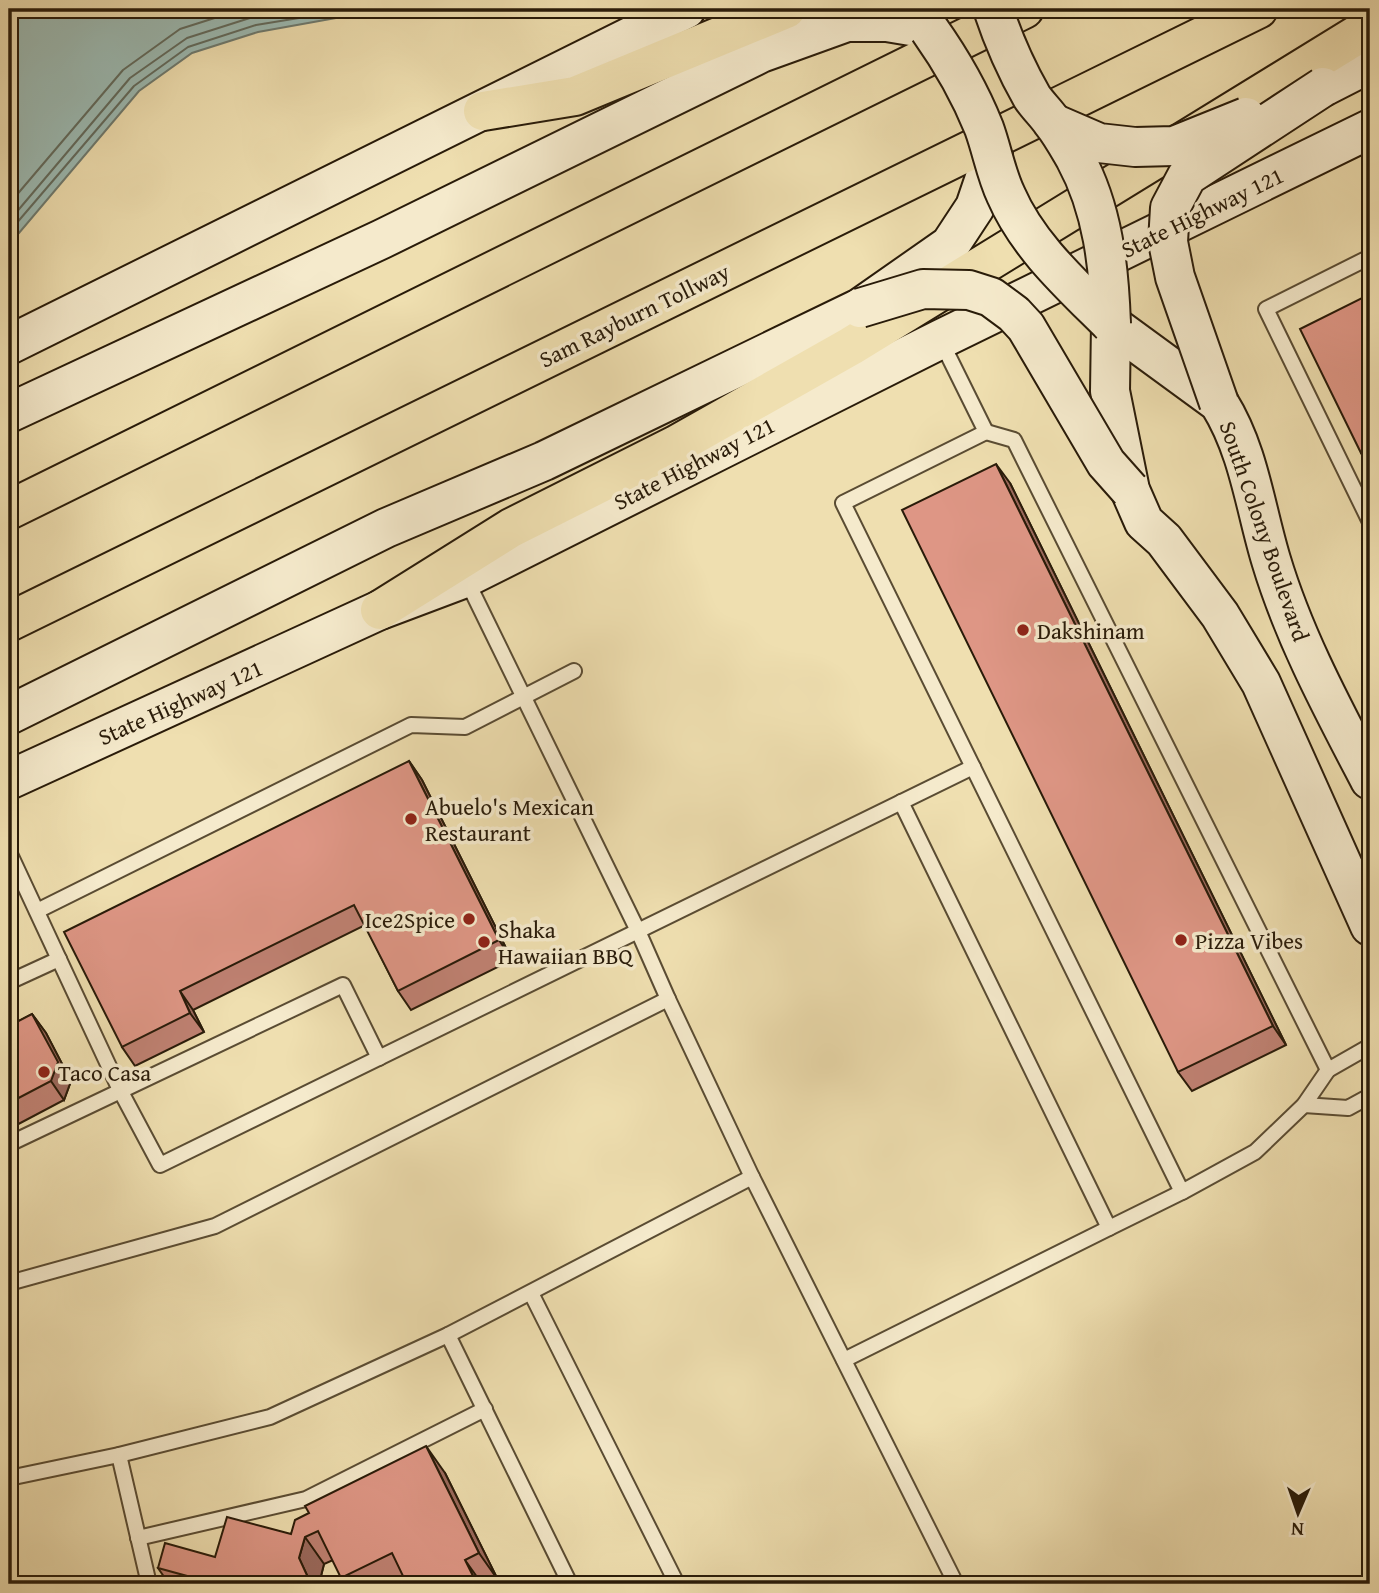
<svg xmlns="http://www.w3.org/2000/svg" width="1379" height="1593" viewBox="0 0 1379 1593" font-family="'Gentium Book Plus',serif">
<rect width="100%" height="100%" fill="#efdfb0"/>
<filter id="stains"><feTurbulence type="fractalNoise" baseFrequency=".00286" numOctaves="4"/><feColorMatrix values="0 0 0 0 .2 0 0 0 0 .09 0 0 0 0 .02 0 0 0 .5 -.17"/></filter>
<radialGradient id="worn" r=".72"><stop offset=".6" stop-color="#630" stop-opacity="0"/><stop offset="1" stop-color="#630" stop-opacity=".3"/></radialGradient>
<!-- water -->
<path fill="#9cbbb4" stroke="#6e7b70" stroke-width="2" d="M9,9H386L258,32L192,53L139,91L19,233L9,241Z"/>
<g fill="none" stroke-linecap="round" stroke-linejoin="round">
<!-- shore -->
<g stroke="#626b5e" stroke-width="2">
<path d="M9,204L123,70L180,29L243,9"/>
<path d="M9,221L130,78L187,38L253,17L300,9"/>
<path d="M9,232L134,86L188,47L256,25L354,9"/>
</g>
<defs>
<g id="lane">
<path d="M1370,257L1266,309L1370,522"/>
<path d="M941,341L986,432L843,503L1182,1192"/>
<path d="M986,432L1014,440L1328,1070"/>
<path d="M466,579L638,931L668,999"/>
<path d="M901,802L1109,1228L1182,1192L1255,1152L1304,1105L1328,1070L1370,1046"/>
<path d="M9,852L120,1090L160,1165L973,767"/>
<path d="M37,911L411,725L465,727L574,671"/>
<path d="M9,982L59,959"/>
<path d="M1304,1105L1348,1108L1370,1096"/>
<path d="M9,1144L343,985L379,1058"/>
<path d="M9,1283L215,1226L668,999L752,1177"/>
<path d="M531,1293L677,1584"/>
<path d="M448,1335L570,1584"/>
<path d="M844,1360L1109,1228"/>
<path d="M119,1455L149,1584"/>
<path d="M9,1478L119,1455L270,1417L448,1335L752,1177L956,1584"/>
<path d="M138,1538L306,1499L485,1409"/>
</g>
<g id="secondary">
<path d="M1323,87L1370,63"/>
<path d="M1111,324L1110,391L1130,490L1144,522L1164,540L1220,615L1261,683L1370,926"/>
<path d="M1111,324L1219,403C1249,451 1255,507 1271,560C1294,637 1333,709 1370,780"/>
<path d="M9,345L686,9"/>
<path d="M9,413L382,239L761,53L847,22H887L929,29"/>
<path d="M9,715L386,528L544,461L860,308L950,245L975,207L993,154"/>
<path d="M9,780L380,610L465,578L941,339L1370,129"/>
</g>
<g id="highway">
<path d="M483,111L575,96L786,9"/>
<path d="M9,510L1024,9"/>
<path d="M380,610L511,528L676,445L851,346L1370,27"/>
<path d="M9,622L1258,9"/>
</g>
</defs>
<!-- lane casing -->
<use href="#lane" stroke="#5a4c33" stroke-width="18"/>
<!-- secondary casing -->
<use href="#secondary" stroke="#291b09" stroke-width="42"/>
<!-- highway casing -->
<use href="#highway" stroke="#291b09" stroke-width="42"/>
<!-- lane -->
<use href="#lane" stroke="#f5eacc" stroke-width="14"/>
<!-- secondary -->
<use href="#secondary" stroke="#f5eacc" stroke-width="38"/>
<!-- highway -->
<use href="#highway" stroke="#efdfb0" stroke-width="38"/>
<defs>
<g id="secondary-bridge">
<path d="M993,9C1003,39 1016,69 1032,97C1038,106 1046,113 1052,122C1061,133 1068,146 1075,158C1103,209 1109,267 1111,324"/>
<path d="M929,29C951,60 970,93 984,128C992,150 996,174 1006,195C1028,246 1072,285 1111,324"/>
<path d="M1055,124L1099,143L1135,147L1174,146L1246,117"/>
<path d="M860,308L923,289L969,290L991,297L1014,314L1026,327L1106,463L1130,490"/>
<path d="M1219,403L1175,277L1168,242L1170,208L1187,176L1323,87"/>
</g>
</defs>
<!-- secondary-bridge casing -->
<use href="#secondary-bridge" stroke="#291b09" stroke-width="42" stroke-linecap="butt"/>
<!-- secondary-bridge -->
<use href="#secondary-bridge" stroke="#f5eacc" stroke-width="38"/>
</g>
<!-- wall -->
<g fill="#bf8172" stroke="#291b09" stroke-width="2">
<path d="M1370,294V466L1361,453Z"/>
<path d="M1010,483L1286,1045L1192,1091L1178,1072Z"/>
<path d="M409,761L422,780L512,960L411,1010L398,991L365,925L193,1010L204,1032L135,1066L122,1047Z"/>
<path d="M32,1014L46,1033L71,1081L64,1100L9,1129V1026Z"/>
<path d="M445,1473L498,1580L490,1584H346L333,1560L324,1564L319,1584H169L158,1568L215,1557L291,1534Z"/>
</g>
<!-- shaded-wall -->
<g fill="#9b695d" stroke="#291b09" stroke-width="2">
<path d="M996,464L1010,483L1286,1045L1273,1026Z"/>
<path d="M409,761L422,780L512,960L499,940Z"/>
<path d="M180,991L193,1010L204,1032L190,1013Z"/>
<path d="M32,1014L46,1033L71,1081L64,1100L51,1081Z"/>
<path d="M426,1446L445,1473L498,1580L479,1553Z"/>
<path d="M305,1537L324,1564L319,1584H311L299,1558Z"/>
<path d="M465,1560L482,1584H477Z"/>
</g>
<!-- building -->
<g fill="#de9685" stroke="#291b09" stroke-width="2">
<path d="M1370,294V448L1361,453L1300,329Z"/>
<path d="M996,464L1273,1026L1178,1072L902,510Z"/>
<path d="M409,761L499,940L398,991L354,905L180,991L190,1013L122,1047L64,932Z"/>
<path d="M32,1014L58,1062L51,1081L9,1103V1026Z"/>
<path d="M426,1446L479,1553L465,1560L477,1584H399L397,1582L404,1578L392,1553L341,1578L318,1531L305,1537L299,1558L311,1584H208L209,1582L158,1568L165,1543L215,1557L227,1517L291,1534L295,1520L309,1513L305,1506Z"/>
</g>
<!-- markers -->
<g fill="#8f2418" stroke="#f5eacc" stroke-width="2.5">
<circle cx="1023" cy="630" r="7"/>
<circle cx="411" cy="819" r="7"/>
<circle cx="469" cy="919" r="7"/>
<circle cx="1181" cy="940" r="7"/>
<circle cx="484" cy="942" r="7"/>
<circle cx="44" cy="1072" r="7"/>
</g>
<g text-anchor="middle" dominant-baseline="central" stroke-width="7" stroke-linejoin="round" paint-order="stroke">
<!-- street labels -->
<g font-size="23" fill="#291b09" stroke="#f5eacc">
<text transform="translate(1202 212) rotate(-26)">State Highway 121</text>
<text transform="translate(634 315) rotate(-26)">Sam Rayburn Tollway</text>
<text transform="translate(694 463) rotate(-27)">State Highway 121</text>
<text transform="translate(1265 531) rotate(71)">South Colony Boulevard</text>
<text transform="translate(180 702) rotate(-24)">State Highway 121</text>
</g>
<!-- poi labels -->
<g font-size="23" fill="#291b09" stroke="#f5eacc" text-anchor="start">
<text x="1037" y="630">Dakshinam</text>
<text x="425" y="806">Abuelo's Mexican<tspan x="425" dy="26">Restaurant</tspan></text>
<text x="455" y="919" text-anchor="end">Ice2Spice</text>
<text x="498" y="929">Shaka<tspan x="498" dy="26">Hawaiian BBQ</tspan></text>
<text x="1195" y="940">Pizza Vibes</text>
<text x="58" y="1072">Taco Casa</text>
</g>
</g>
<!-- margin -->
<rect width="1379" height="1593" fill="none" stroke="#efdfb0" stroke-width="35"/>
<rect x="10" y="10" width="1358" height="1572" fill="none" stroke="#291b09" stroke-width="3.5"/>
<rect x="18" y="18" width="1344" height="1558" fill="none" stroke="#291b09" stroke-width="2"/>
<!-- north arrow -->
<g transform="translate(1298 1513) rotate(182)" stroke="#f5eacc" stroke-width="5" paint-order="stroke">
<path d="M0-5L12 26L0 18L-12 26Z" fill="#291b09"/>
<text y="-10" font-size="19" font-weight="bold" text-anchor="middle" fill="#291b09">N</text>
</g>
<rect width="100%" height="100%" filter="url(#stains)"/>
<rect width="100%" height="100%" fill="url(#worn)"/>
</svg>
